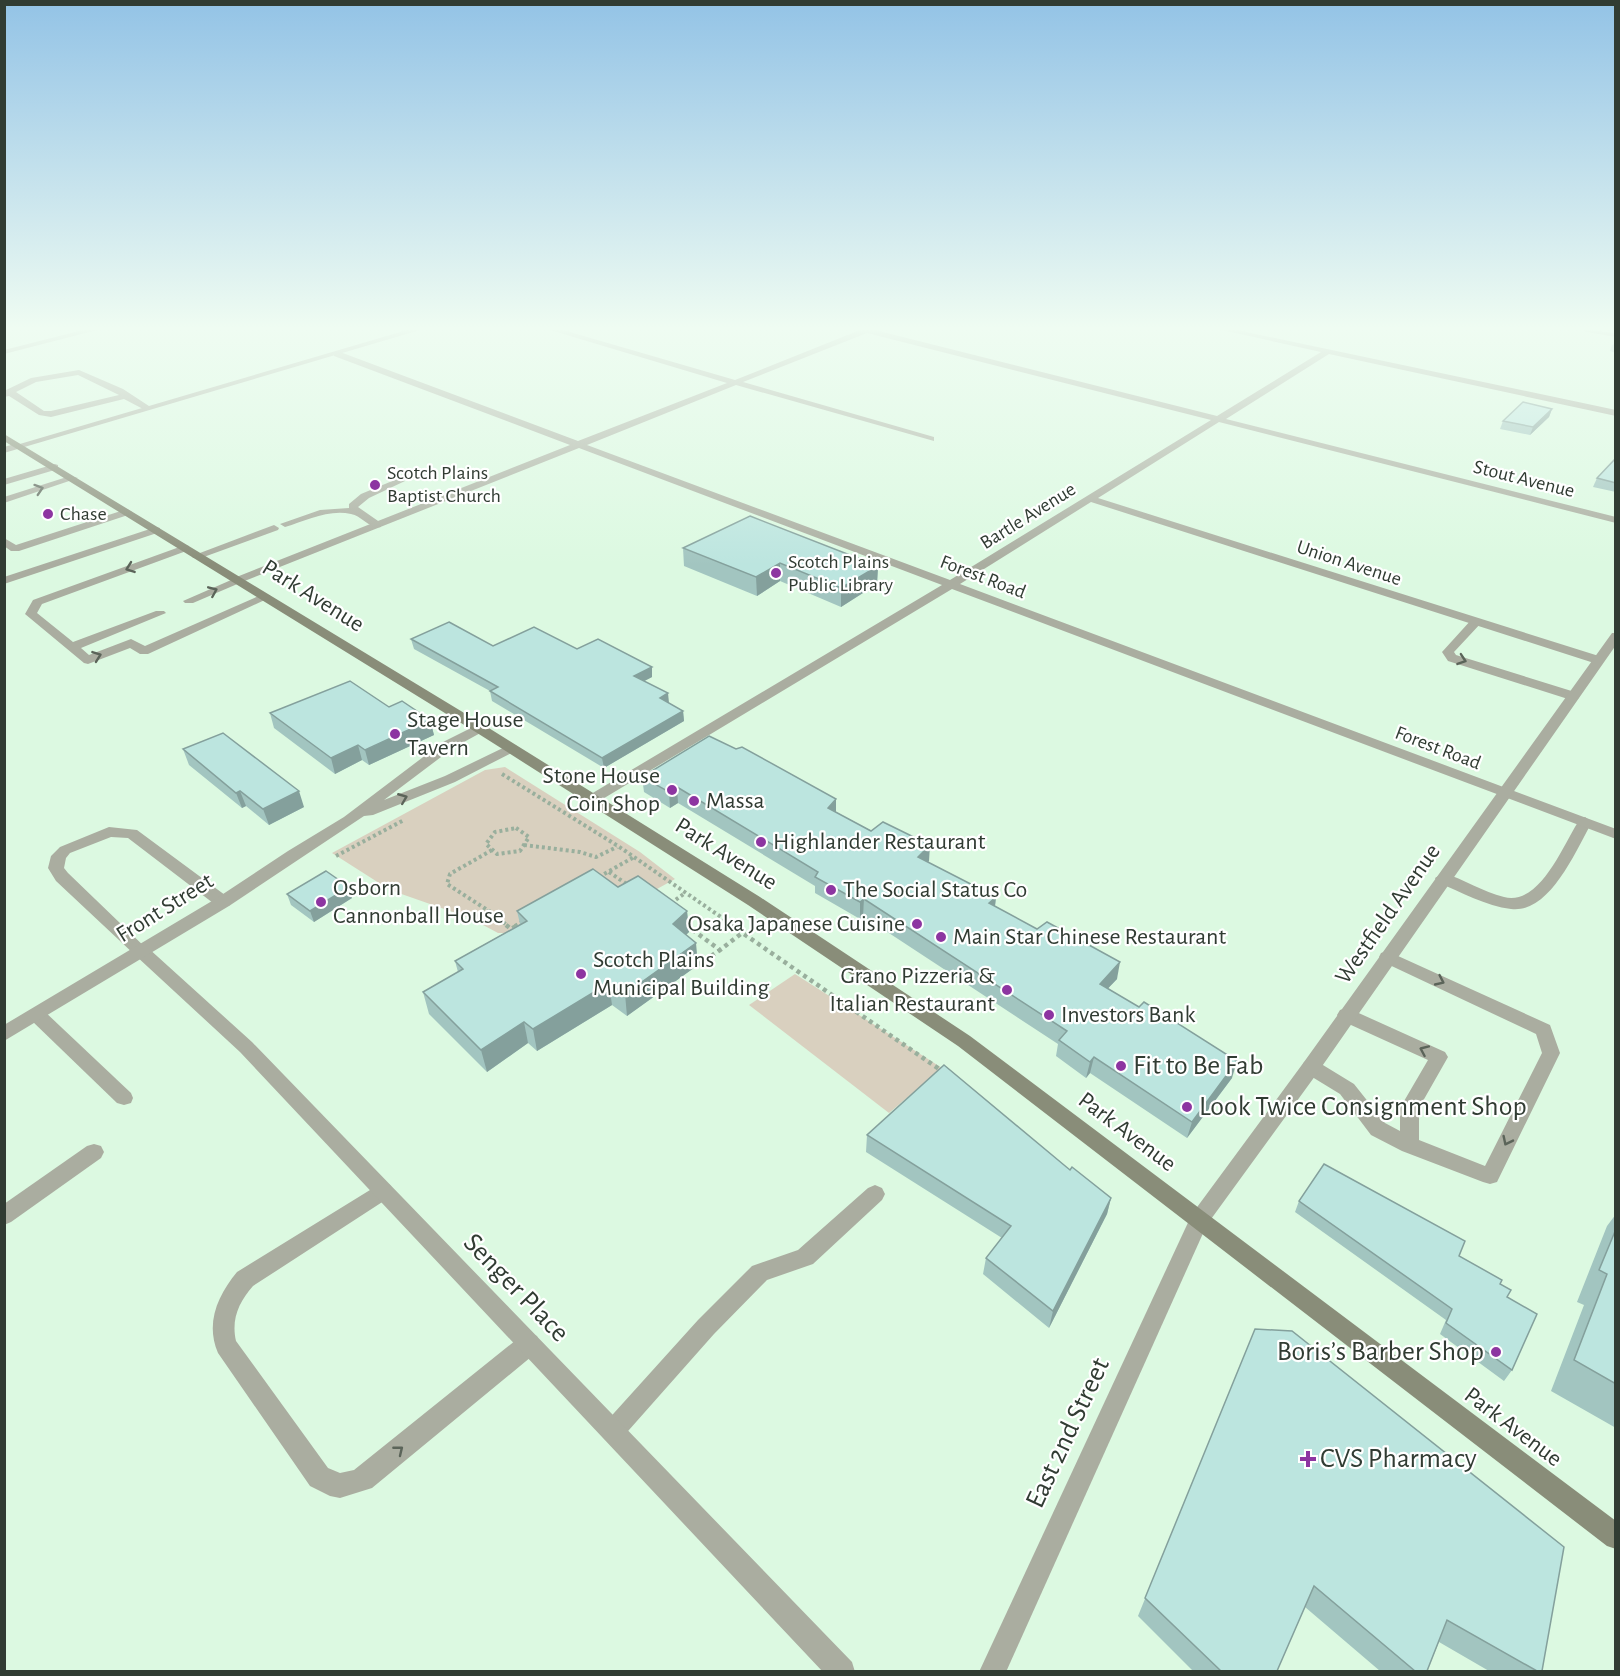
<svg xmlns="http://www.w3.org/2000/svg" width="1620" height="1676" viewBox="0 0 1620 1676" font-family="'Alegreya Sans',sans-serif">
<rect width="100%" height="100%" fill="#dcf9e1"/>
<!-- green -->
<g fill="#d9d0bf">
<path d="M505,767L640,852L675,879L621,909L522,933H498L470,918L390,890L332,853L485,770Z"/>
<path d="M795,974L942,1068L889,1113L749,1005Z"/>
</g>
<g fill="none" stroke-linecap="round" stroke-linejoin="round">
<!-- path-far1 -->
<g stroke="#99af9d" stroke-width="4" stroke-dasharray="3 3" stroke-linecap="butt">
<path d="M502,774L618,846L734,926"/>
<path d="M516,828L529,837L520,851L497,854L486,844L495,832Z"/>
<path d="M524,845L580,852L596,857L617,847"/>
<path d="M336,856L404,820"/>
<path d="M609,872L628,885"/>
<path d="M599,877L634,857"/>
<path d="M671,903L685,893"/>
<path d="M489,911L508,926"/>
<path d="M470,918L489,911L447,884L450,874L492,850"/>
<path d="M515,926L522,922"/>
</g>
<!-- path -->
<g stroke="#99af9d" stroke-width="4.5" stroke-dasharray="4 4" stroke-linecap="butt">
<path d="M506,925L511,929L518,925"/>
<path d="M686,925L720,950L742,933"/>
<path d="M731,925L939,1069"/>
<path d="M698,965L720,950"/>
</g>
<!-- service -->
<g fill="#aaada0" fill-rule="evenodd">
<path d="M79,370L123,389L152,408L145,410L124,399L51,417L39,415L9,396L4,397V391L31,378ZM78,375L119,395L51,411H44L16,392L36,382Z"/>
<path d="M55,464L58,465V469L4,485V479Z"/>
<path d="M70,476L78,478L4,503V497Z"/>
<path d="M397,479L405,481L369,498L358,507L381,523V527C369,529 362,516 351,514C328,509 306,521 285,527L280,524L320,510L349,508V504L361,494Z"/>
<path d="M127,509L132,512L131,514L19,551H11L4,546V538L16,545Z"/>
<path d="M274,525L279,528L278,530L201,558H193L192,556Z"/>
<path d="M156,527L160,528V532L4,584V577Z"/>
<path d="M185,545L189,546V550L42,604L37,613L73,642L156,611H164L166,613L81,648L89,655L131,639L145,646L261,595L265,594L271,597L148,654H140L130,648L88,664L84,663L25,614L33,600Z"/>
<path d="M238,577L242,578V582L193,603H185L183,601Z"/>
<path d="M1476,618L1482,622L1454,652L1456,655L1578,693L1579,696L1578,699H1568L1448,661L1442,652L1472,619Z"/>
<path d="M1585,817L1592,822C1576,850 1550,914 1511,909C1486,906 1461,892 1437,882L1435,878L1443,873C1464,879 1483,892 1504,897C1541,906 1563,844 1580,819Z"/>
<path d="M109,827L137,830L229,898L231,902L229,906H217L128,838L111,837L70,853L66,858L64,868L68,873L149,951L147,955H135L56,881L48,868L51,856L60,847Z"/>
<path d="M1387,951L1550,1025L1560,1053L1497,1182L1490,1184L1483,1182L1402,1151L1371,1135L1340,1094L1304,1072L1302,1067L1304,1062L1311,1060L1318,1062L1354,1084L1385,1123L1400,1131V1108L1428,1060L1340,1020L1337,1015L1340,1010L1346,1008L1352,1010L1445,1052L1448,1057L1419,1108V1140L1485,1166L1542,1053L1536,1034L1381,961L1379,957L1381,953Z"/>
<path d="M37,1008L43,1010L131,1093L133,1098L131,1103L124,1105L117,1103L31,1020L28,1015L31,1010Z"/>
<path d="M94,1144L101,1146L104,1152L101,1158L11,1222L4,1225V1204L87,1146Z"/>
<path d="M383,1182L390,1185L393,1191L390,1197L253,1286C239,1302 231,1319 236,1341L328,1468L340,1473L354,1470L521,1336L529,1333L537,1336L540,1344L537,1352L372,1488L340,1498L330,1496L310,1486L218,1353C205,1323 218,1295 237,1272Z"/>
<path d="M875,1185L882,1188L885,1194L882,1200L813,1264L767,1280L714,1334L621,1439L613,1443L605,1439L601,1431L605,1423L698,1320L752,1266L798,1250L868,1188Z"/>
</g>
<!-- minor -->
<g fill="#aaada0" fill-rule="evenodd">
<path d="M83,330H97L4,354V350Z"/>
<path d="M550,330H563L735,380L860,330H875L1217,416L1321,352L1222,330H1237L1616,410V416L1329,354L1226,419L1616,517V523L1219,422L1098,498L1602,657L1604,660L1602,663H1594L1091,502L960,584L1616,829V839L952,589L596,803H586L584,800L586,797L942,585L579,448L242,582H234V578L570,445L334,356V352H340L578,441L727,383ZM867,333L1211,420L950,580L587,445L736,385L934,441V437L743,382Z"/>
<path d="M1583,330L1616,333V337L1587,332Z"/>
<path d="M18,443L23,446L21,448L4,453V447Z"/>
<path d="M141,945L147,947L252,1042L852,1662L855,1672H823L240,1052L135,955L133,951L135,947Z"/>
<path d="M1199,1211L1206,1214L1209,1220L1006,1672H979L1192,1214Z"/>
</g>
<!-- tertiary -->
<g fill="#aaada0" fill-rule="evenodd">
<path d="M407,330H420L21,448L13,446Z"/>
<path d="M1612,633H1616V645L1318,1072L1206,1226L1199,1229L1192,1226L1189,1220L1192,1214L1304,1062Z"/>
<path d="M479,724L486,728L484,731L453,748L384,800L445,776L507,746L512,745L519,749L455,782L373,815L364,816L229,906L4,1041V1025L217,898L288,851L344,817L443,742Z"/>
</g>
<!-- secondary -->
<path fill="#898d79" fill-rule="evenodd" d="M4,434L484,725L760,897L970,1036L1616,1521V1549L1607,1546L958,1046L748,905L474,731L4,441Z"/>
</g>
<!-- wall -->
<g fill="#a2c5c0">
<path d="M1616,342V353L1610,351L1612,345Z"/>
<path d="M1552,409L1549,417L1530,435L1500,429L1503,421Z"/>
<path d="M1616,458V492L1593,487L1597,478Z"/>
<path d="M683,548L878,566L877,584L841,607L780,581L757,596L684,566Z"/>
<path d="M411,639L493,646L577,649L652,677L644,681L669,703L683,711L684,721L604,768L492,701L490,691L414,649Z"/>
<path d="M389,707L430,720L434,735L369,765L362,760L335,774L274,728L270,713Z"/>
<path d="M183,749L304,807L269,825L246,806L242,808L189,765Z"/>
<path d="M642,777L836,812L929,861L928,862L996,897L995,906L1117,979L1107,989L1232,1078L1187,1138L1090,1073L1086,1078L1056,1056L1058,1044L863,916L860,919L815,893V886L678,803L670,808L644,792Z"/>
<path d="M349,887L352,898L314,922L291,905L287,894Z"/>
<path d="M618,887L687,911L689,932L686,935L698,965L627,1016L612,1005L537,1051L528,1043L487,1072L429,1014L423,992L458,972L455,961L520,924L517,911Z"/>
<path d="M867,1135L1070,1170L1111,1198L1107,1214L1049,1328L983,1274L986,1258L1002,1238L866,1152Z"/>
<path d="M1299,1201L1459,1256L1500,1284L1507,1297L1512,1370L1504,1381L1440,1334L1446,1320L1295,1212Z"/>
<path d="M1616,1214V1428L1551,1391L1584,1305L1577,1302L1607,1226Z"/>
<path d="M1255,1329L1542,1671H1489L1439,1642L1427,1671H1380L1305,1607L1277,1671H1193L1138,1616Z"/>
</g>
<!-- shaded-wall -->
<g fill="#84a09c">
<path d="M1552,409L1549,417L1530,435L1533,427Z"/>
<path d="M780,563V581L757,596L756,577Z"/>
<path d="M878,566L877,584L841,607V588Z"/>
<path d="M652,667V677L635,686L634,676Z"/>
<path d="M668,693L669,703L660,698Z"/>
<path d="M683,711L684,721L604,768L602,758Z"/>
<path d="M430,720L434,735L369,765L365,750Z"/>
<path d="M358,745L362,760L335,774L331,758Z"/>
<path d="M677,787L678,803L670,808L669,792Z"/>
<path d="M240,791L246,806L242,808L236,793Z"/>
<path d="M299,791L304,807L269,825L263,809Z"/>
<path d="M836,799V815L828,808Z"/>
<path d="M930,845L929,861L917,873L918,857Z"/>
<path d="M349,887L352,898L314,922L310,911Z"/>
<path d="M996,897L994,914L989,903Z"/>
<path d="M864,899L863,916L860,919V902Z"/>
<path d="M687,911L689,932L675,945L673,924Z"/>
<path d="M696,943L698,965L627,1016L625,994Z"/>
<path d="M1120,962L1117,979L1096,1001L1100,984Z"/>
<path d="M609,983L612,1005L537,1051L533,1029Z"/>
<path d="M524,1022L528,1043L487,1072L481,1050Z"/>
<path d="M1094,1057L1090,1073L1086,1078L1090,1062Z"/>
<path d="M1237,1061L1232,1078L1187,1138L1192,1122Z"/>
<path d="M1111,1198L1107,1214L1049,1328L1053,1311Z"/>
</g>
<!-- building -->
<g fill="#bce5df" stroke="#84a09c" stroke-width="1.5">
<path d="M1523,402L1552,409L1533,427L1503,421Z"/>
<path d="M1616,458V483L1597,478Z"/>
<path d="M750,516L878,566L841,588L780,563L756,577L683,548Z"/>
<path d="M449,622L493,646L534,627L577,649L598,639L652,667L634,676L668,693L660,698L683,711L602,758L490,691L498,687L411,639Z"/>
<path d="M350,681L389,707L402,701L430,720L365,750L358,745L331,758L270,713Z"/>
<path d="M223,733L299,791L263,809L240,791L236,793L183,749Z"/>
<path d="M709,736L736,749L742,747L836,799L828,808L871,831L883,822L930,845L918,857L996,897L989,903L1037,929L1047,922L1120,962L1100,984L1139,1007L1144,1002L1237,1061L1192,1122L1094,1057L1090,1062L1059,1040L1067,1031L864,899L860,902L815,877L818,872L677,787L669,792L642,777Z"/>
<path d="M593,869L618,887L638,876L687,911L673,924L696,943L625,994L609,983L533,1029L524,1022L481,1050L423,992L463,969L455,961L527,921L517,911Z"/>
<path d="M326,871L349,887L310,911L287,894Z"/>
<path d="M944,1065L1070,1170L1072,1167L1111,1198L1053,1311L986,1258L1011,1226L867,1135Z"/>
<path d="M1324,1164L1465,1241L1459,1256L1502,1280L1500,1284L1511,1290L1507,1297L1537,1314L1512,1370L1446,1323L1452,1309L1299,1201Z"/>
<path d="M1616,1229V1384L1574,1360L1607,1274L1599,1270Z"/>
<path d="M1255,1329L1292,1331L1564,1547L1542,1671H1537L1447,1620L1427,1671H1415L1314,1586L1277,1671H1221L1145,1598Z"/>
</g>
<!-- one-way arrows -->
<defs><path id="oneway-chevron" d="M-2-3.5L2.5 0L-2 3.5" fill="none" stroke-width="1.6" stroke-linecap="round" stroke-linejoin="round" transform="scale(1.5)"/></defs>
<g stroke="#5b6459">
<use href="#oneway-chevron" transform="translate(39 489) rotate(-18)"/>
<use href="#oneway-chevron" transform="translate(130 568) rotate(160)"/>
<use href="#oneway-chevron" transform="translate(213 591) rotate(-23)"/>
<use href="#oneway-chevron" transform="translate(97 656) rotate(-20)"/>
<use href="#oneway-chevron" transform="translate(1462 660) rotate(19)"/>
<use href="#oneway-chevron" transform="translate(403 798) rotate(-22)"/>
<use href="#oneway-chevron" transform="translate(1440 981) rotate(25)"/>
<use href="#oneway-chevron" transform="translate(1424 1050) rotate(-156)"/>
<use href="#oneway-chevron" transform="translate(1507 1141) rotate(116)"/>
<use href="#oneway-chevron" transform="translate(399 1450) rotate(-39)"/>
</g>
<!-- sky -->
<linearGradient id="sky" x2="0" y2="1"><stop stop-color="#93c3e6"/><stop offset="0.58" stop-color="#effcf2"/><stop offset="1" stop-color="#effcf2" stop-opacity="0"/></linearGradient>
<rect width="1620" height="565" fill="url(#sky)"/>
<!-- markers -->
<g fill="#8d35a1" stroke="#fff" stroke-width="2">
<circle cx="375" cy="485" r="6"/>
<circle cx="48" cy="514" r="6"/>
<circle cx="776" cy="573" r="6"/>
<circle cx="395" cy="734" r="6"/>
<circle cx="672" cy="790" r="6"/>
<circle cx="694" cy="801" r="6"/>
<circle cx="761" cy="842" r="6"/>
<circle cx="831" cy="890" r="6"/>
<circle cx="321" cy="902" r="6"/>
<circle cx="917" cy="924" r="6"/>
<circle cx="941" cy="937" r="6"/>
<circle cx="581" cy="974" r="6"/>
<circle cx="1007" cy="990" r="6"/>
<circle cx="1049" cy="1015" r="6"/>
<circle cx="1121" cy="1066" r="6"/>
<circle cx="1187" cy="1107" r="6"/>
<circle cx="1496" cy="1352" r="6"/>
<path d="M1305 1450h6v6h6v6h-6v6h-6v-6h-6v-6h6z"/>
</g>
<g text-anchor="middle" dominant-baseline="central" stroke-width="4.5" stroke-linejoin="round" paint-order="stroke">
<!-- far-poi labels -->
<g font-size="20" fill="#313c33" stroke="#fff" text-anchor="start">
<text x="387" y="473">Scotch Plains<tspan x="387" dy="23">Baptist Church</tspan></text>
<text x="60" y="514">Chase</text>
<text x="788" y="562">Scotch Plains<tspan x="788" dy="23">Public Library</tspan></text>
</g>
<!-- far-street labels -->
<g font-size="20" fill="#313c33" stroke="#fff">
<text transform="translate(1524 479) rotate(14)">Stout Avenue</text>
<text transform="translate(1028 516) rotate(-32)">Bartle Avenue</text>
<text transform="translate(1349 563) rotate(18)">Union Avenue</text>
<text transform="translate(983 577) rotate(21)">Forest Road</text>
<text transform="translate(1438 748) rotate(21)">Forest Road</text>
</g>
<!-- street labels -->
<g font-size="24" fill="#313c33" stroke="#fff">
<text transform="translate(313 596) rotate(32)">Park Avenue</text>
<text transform="translate(726 854) rotate(32)">Park Avenue</text>
<text transform="translate(165 908) rotate(-32)">Front Street</text>
<text transform="translate(1388 914) rotate(-55)">Westfield Avenue</text>
<text transform="translate(1127 1132) rotate(37)">Park Avenue</text>
<text transform="translate(1513 1427) rotate(37)">Park Avenue</text>
</g>
<!-- poi labels -->
<g font-size="24" fill="#313c33" stroke="#fff" text-anchor="start">
<text x="407" y="720">Stage House<tspan x="407" dy="28">Tavern</tspan></text>
<text x="660" y="776" text-anchor="end">Stone House<tspan x="660" dy="28">Coin Shop</tspan></text>
<text x="706" y="801">Massa</text>
<text x="773" y="842">Highlander Restaurant</text>
<text x="333" y="888">Osborn<tspan x="333" dy="28">Cannonball House</tspan></text>
<text x="843" y="890">The Social Status Co</text>
<text x="905" y="924" text-anchor="end">Osaka Japanese Cuisine</text>
<text x="953" y="937">Main Star Chinese Restaurant</text>
<text x="593" y="960">Scotch Plains<tspan x="593" dy="28">Municipal Building</tspan></text>
<text x="995" y="976" text-anchor="end">Grano Pizzeria &amp;<tspan x="995" dy="28">Italian Restaurant</tspan></text>
<text x="1061" y="1015">Investors Bank</text>
</g>
<!-- near-poi labels -->
<g font-size="28" fill="#313c33" stroke="#fff" text-anchor="start">
<text x="1133" y="1066">Fit to Be Fab</text>
<text x="1199" y="1107">Look Twice Consignment Shop</text>
<text x="1484" y="1352" text-anchor="end">Boris’s Barber Shop</text>
<text x="1320" y="1459">CVS Pharmacy</text>
</g>
<!-- near-street labels -->
<g font-size="28" fill="#313c33" stroke="#fff">
<text transform="translate(516 1288) rotate(46)">Senger Place</text>
<text transform="translate(1068 1433) rotate(-65)">East 2nd Street</text>
</g>
</g>
<!-- border -->
<rect width="1620" height="1676" fill="none" stroke="#313c33" stroke-width="12"/>
</svg>
